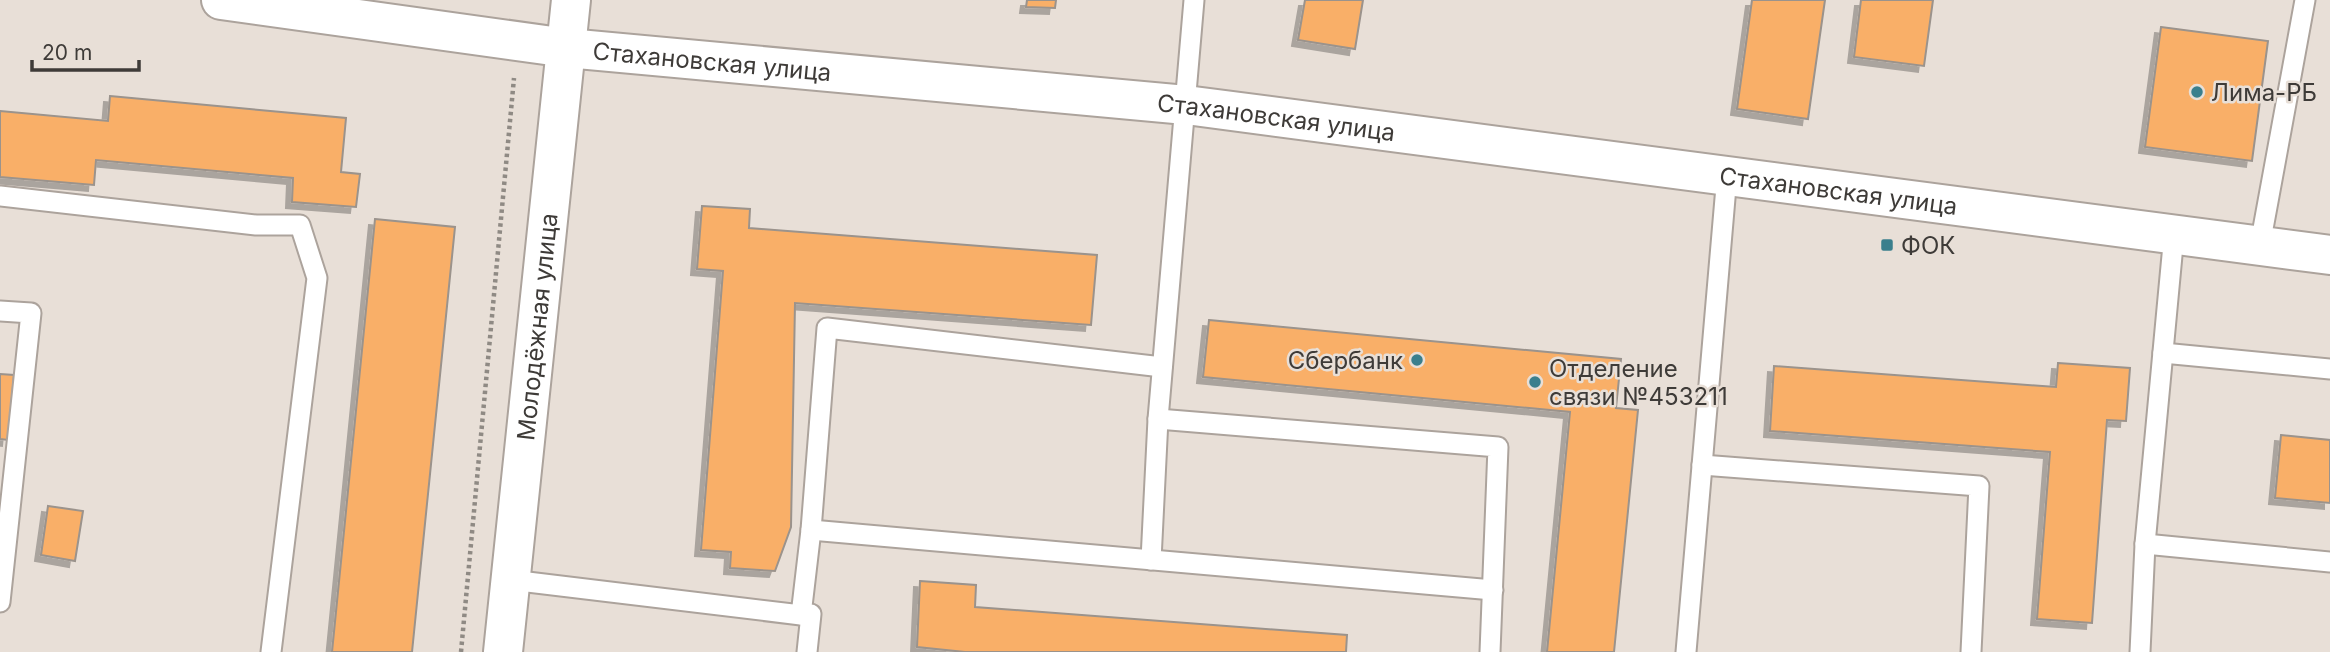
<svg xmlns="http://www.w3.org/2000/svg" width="2330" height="652" viewBox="0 0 2330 652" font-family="Inter,sans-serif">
<defs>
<filter id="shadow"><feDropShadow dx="-6" dy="6" stdDeviation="0" flood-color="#0004"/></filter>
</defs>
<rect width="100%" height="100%" fill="#e8dfd7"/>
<!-- building -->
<g fill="#f9af67" stroke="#9b938c" stroke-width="2" filter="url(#shadow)">
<path d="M1027,0H1056L1055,8L1026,7Z"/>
<path d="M1305,0H1363L1355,49L1298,40Z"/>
<path d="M1752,0H1825L1808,119L1737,109Z"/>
<path d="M1861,0H1933L1924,66L1854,57Z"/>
<path d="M2161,27L2268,41L2252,161L2145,147Z"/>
<path d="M110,96L346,118L341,172L360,174L356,207L292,202L293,178L96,160L94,185L0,177V111L108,121Z"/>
<path d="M702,206L750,209L749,228L1097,255L1091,325L795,303L791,527L775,571L730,568L731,552L701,550L723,271L697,269Z"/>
<path d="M375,219L455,227L412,652H332Z"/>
<path d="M1209,320L1621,359L1616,408L1638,410L1614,652H1547L1570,412L1203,377Z"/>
<path d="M2058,363L2130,368L2126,421L2107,420L2092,623L2037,619L2050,452L1770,431L1774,366L2056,387Z"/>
<path d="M0,374L14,375L8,440L0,439Z"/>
<path d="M2281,435L2330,440V503L2275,498Z"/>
<path d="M48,506L83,511L75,561L41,555Z"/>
<path d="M920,581L976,585L975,607L1347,635L1346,652H965L917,647Z"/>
</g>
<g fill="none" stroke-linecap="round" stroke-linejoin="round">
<defs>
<g id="service">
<path d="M0,196L256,225H300L317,278L271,652"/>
<path d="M2260,245L2305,0"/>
<path d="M0,311L31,313L0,602"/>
<path d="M2163,353L2330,369"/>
<path d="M1158,419L1498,447L1490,652"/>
<path d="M1702,465L1979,486L1971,652"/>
<path d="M811,530L1493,590"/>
<path d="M2145,544L2330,562"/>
<path d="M1151,560L1158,419L1194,0"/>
<path d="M511,580L801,615L811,530L827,328L1162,367"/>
<path d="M801,615L811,614L807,652"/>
<path d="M1686,652L1727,175"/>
<path d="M2140,652L2145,544L2174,234"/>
</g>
<g id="minor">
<path id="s1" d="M221,0L567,48L1186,105L2330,255"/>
<path id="s2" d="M503,652L571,0"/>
</g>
</defs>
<!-- service casing -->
<use href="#service" stroke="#aca39c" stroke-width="23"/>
<!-- minor casing -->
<use href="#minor" stroke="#aca39c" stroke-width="42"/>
<!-- path -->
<path stroke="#8f8a84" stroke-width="4.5" stroke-dasharray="3.5 3.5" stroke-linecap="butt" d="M461,652L514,78"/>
<!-- service -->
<use href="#service" stroke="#fff" stroke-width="19"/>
<!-- minor -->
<use href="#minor" stroke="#fff" stroke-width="38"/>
</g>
<!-- markers -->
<g fill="#3a7f8d" stroke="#e8dfd7" stroke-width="2.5">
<circle cx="2197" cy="92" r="7"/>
<rect x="1880" y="238" width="14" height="14" rx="3.5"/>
<circle cx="1417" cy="360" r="7"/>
<circle cx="1535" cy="382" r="7"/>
</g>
<g text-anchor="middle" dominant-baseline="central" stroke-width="5" stroke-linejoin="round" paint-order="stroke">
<!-- street labels -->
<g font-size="24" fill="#3e3b38" stroke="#e8dfd7">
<text stroke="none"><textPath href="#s1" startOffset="495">Стахановская улица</textPath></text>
<text stroke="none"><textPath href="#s1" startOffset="1062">Стахановская улица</textPath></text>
<text stroke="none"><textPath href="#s1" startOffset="1629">Стахановская улица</textPath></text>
<text stroke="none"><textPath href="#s2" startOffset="327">Молодёжная улица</textPath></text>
</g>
<!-- poi labels -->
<g font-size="24" fill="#3e3b38" stroke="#e8dfd7" text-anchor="start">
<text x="2211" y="92">Лима-РБ</text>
<text x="1901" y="245">ФОК</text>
<text x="1403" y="360" text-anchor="end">Сбербанк</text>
<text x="1549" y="368">Отделение<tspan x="1549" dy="28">связи №453211</tspan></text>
</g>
</g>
<!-- scale -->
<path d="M32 60v10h107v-10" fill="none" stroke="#3e3b38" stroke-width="3.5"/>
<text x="42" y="60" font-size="21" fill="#3e3b38" stroke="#e8dfd7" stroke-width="5" paint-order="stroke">20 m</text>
</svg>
